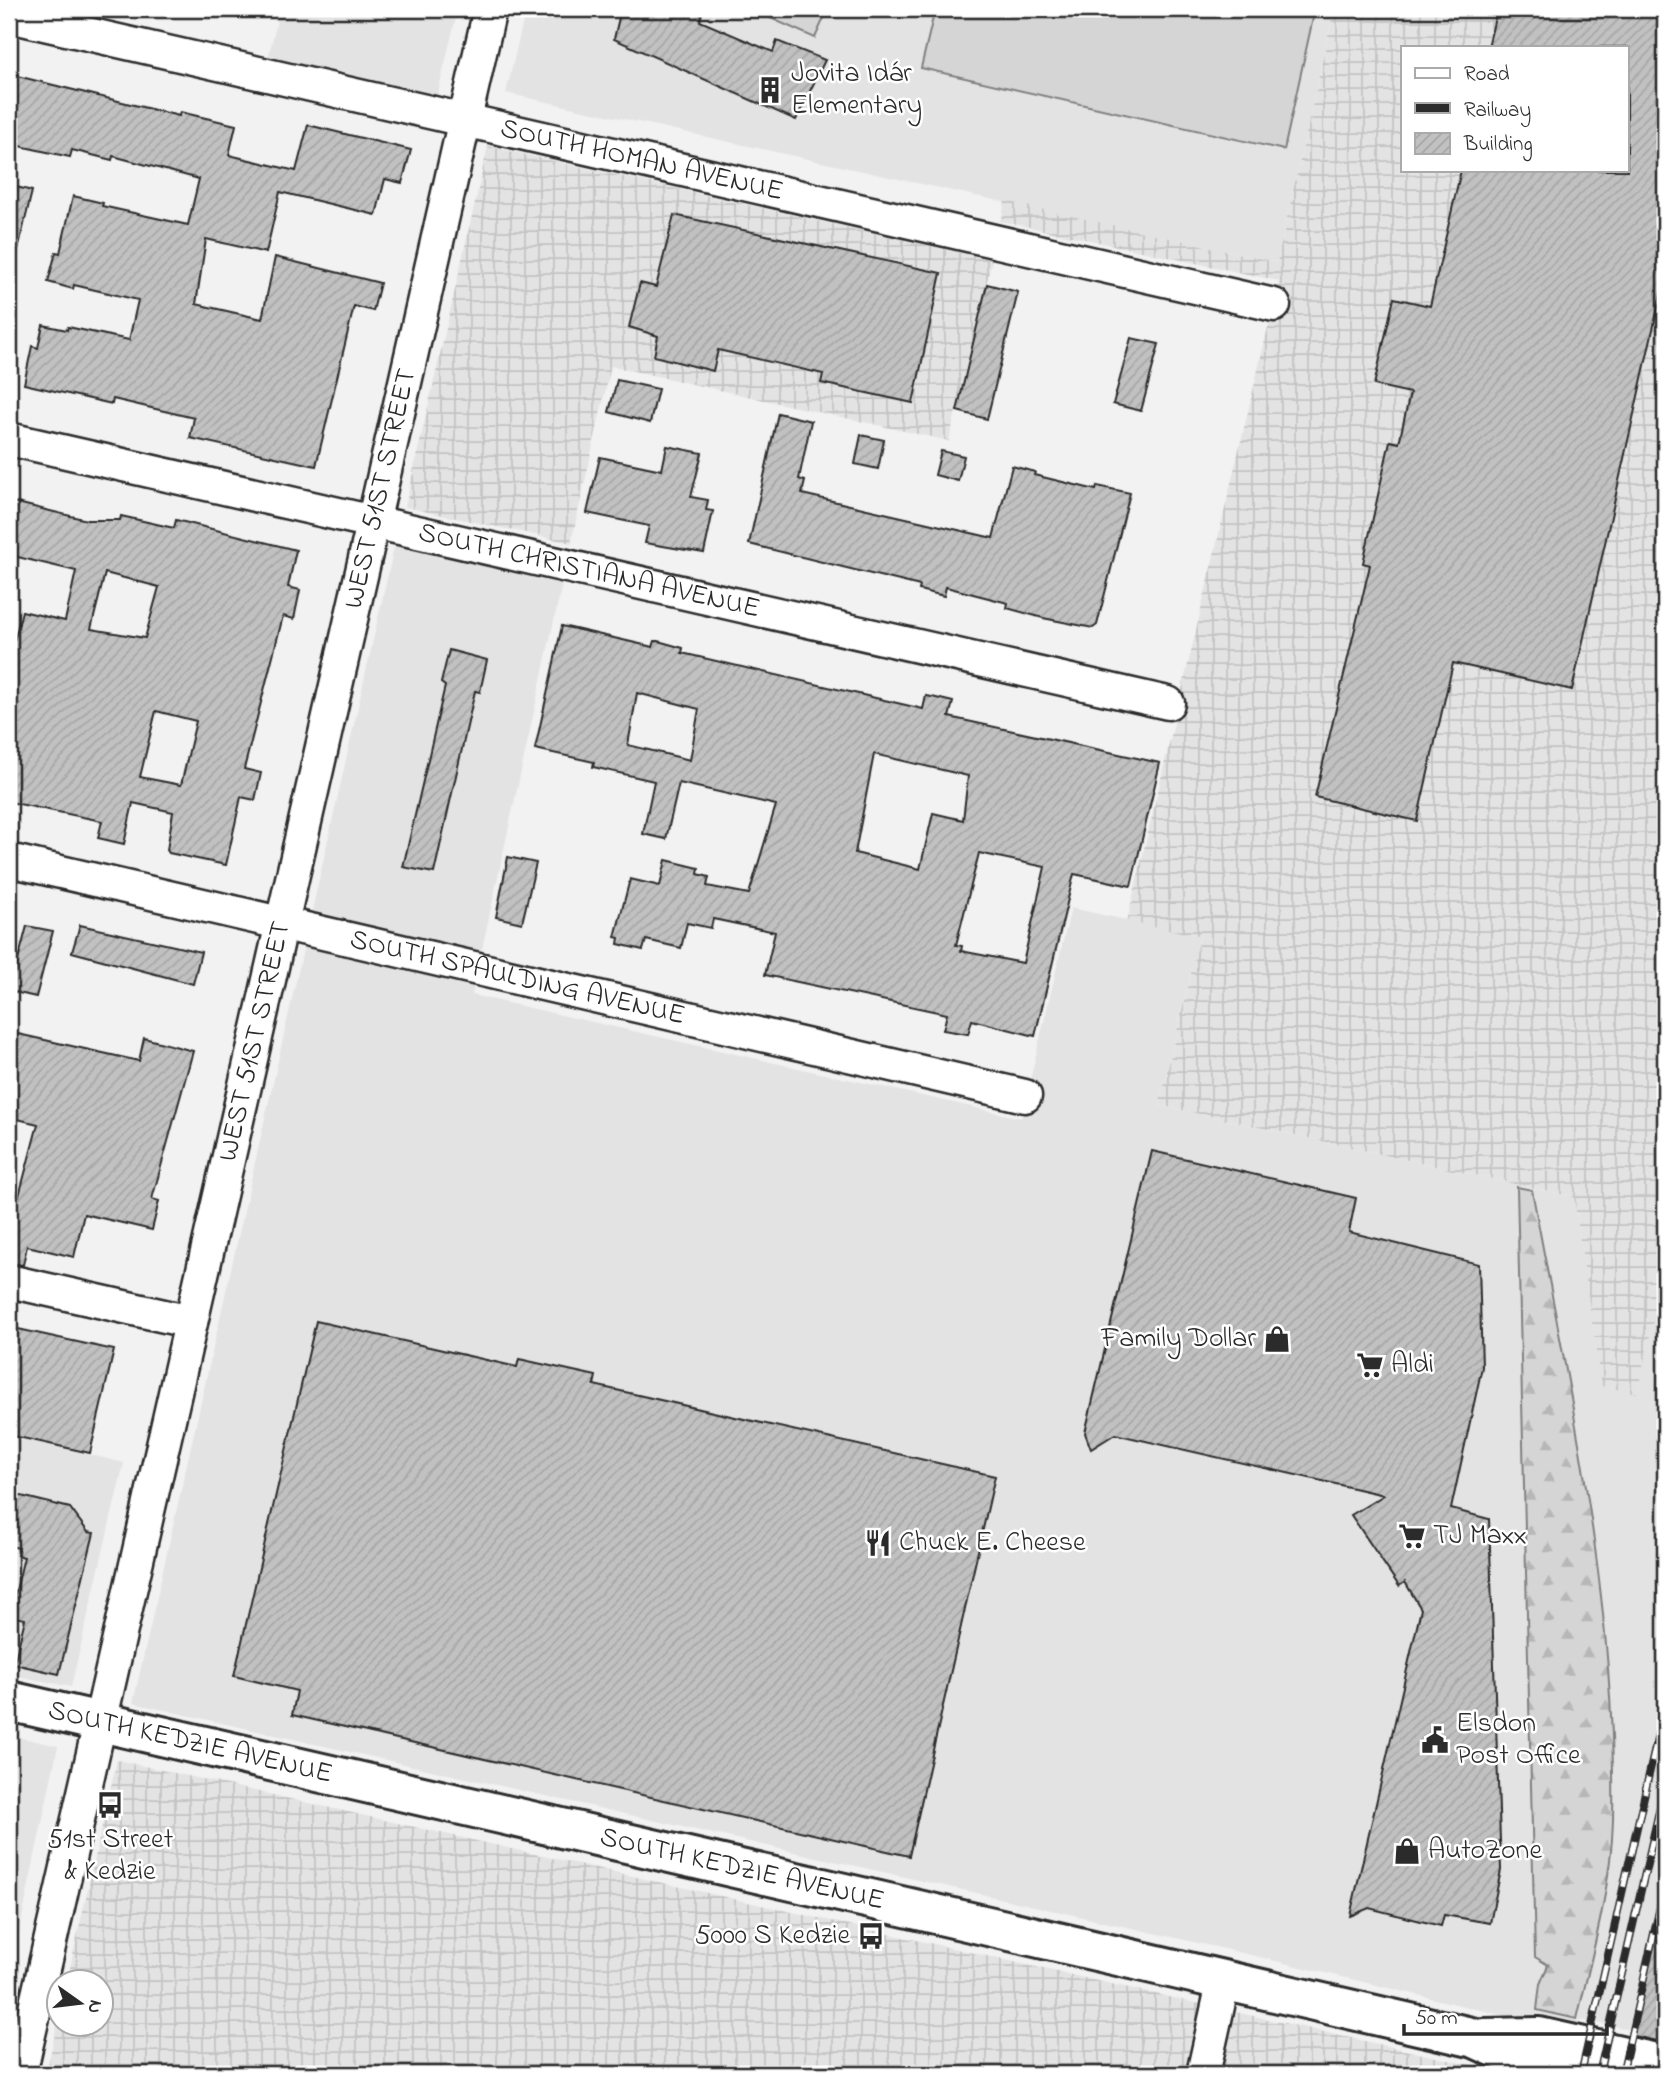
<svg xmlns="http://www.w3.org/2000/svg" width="1674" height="2083" viewBox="0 0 1674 2083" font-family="'Indie Flower',sans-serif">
<defs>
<pattern id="industrial-grid" width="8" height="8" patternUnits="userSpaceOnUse" patternTransform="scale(1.75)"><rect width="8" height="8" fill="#e3e3e3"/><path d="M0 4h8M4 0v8" fill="none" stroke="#c3c3c3"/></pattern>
<pattern id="forest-firs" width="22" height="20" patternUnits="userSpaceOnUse" patternTransform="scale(1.75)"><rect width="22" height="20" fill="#d5d5d5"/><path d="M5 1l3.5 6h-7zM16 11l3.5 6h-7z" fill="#b7b7b7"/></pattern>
<pattern id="building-hatch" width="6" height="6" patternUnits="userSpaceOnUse" patternTransform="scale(1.75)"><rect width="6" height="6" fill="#c1c1c1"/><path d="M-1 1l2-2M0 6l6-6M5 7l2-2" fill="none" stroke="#a6a6a6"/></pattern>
</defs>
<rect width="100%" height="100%" fill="#f2f2f2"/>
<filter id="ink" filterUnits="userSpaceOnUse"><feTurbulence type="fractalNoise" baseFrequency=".0143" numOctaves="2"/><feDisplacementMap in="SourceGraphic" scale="14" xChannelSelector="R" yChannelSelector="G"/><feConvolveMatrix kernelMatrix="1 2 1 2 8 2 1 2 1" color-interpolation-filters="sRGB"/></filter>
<g filter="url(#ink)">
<!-- built -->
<g fill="#e3e3e3">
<path d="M280,9H458L437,97L268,58Z"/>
<path d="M526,9H1334L1277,262L506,93Z"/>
<path d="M395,543L562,584L472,995L1021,1118L1071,908L1200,936L1159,1105L1574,1197L1602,1386L1637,1392L1665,1272V2035L1580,2020L1577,2033L1238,1952L133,1703Z"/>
<path d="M9,1435L124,1463L71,1687L9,1674Z"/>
<path d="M9,1735L58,1746L9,1981Z"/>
</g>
<!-- industrial -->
<g fill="url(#industrial-grid)" fill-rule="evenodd">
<path d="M1334,9H1665V1272L1637,1393L1601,1386L1574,1197L1159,1105L1200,936L1127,921L1279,281L1001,221L1005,201L1277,262ZM1403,47H1627V170H1403Z"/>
<path d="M488,146L992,260L949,441L611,366L571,543L405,507Z"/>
<path d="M117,1760L1511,2074H46L59,2016L60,2024H102V1982L67,1981Z"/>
</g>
<!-- grass -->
<g fill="#d5d5d5" stroke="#808080" stroke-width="2">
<path d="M771,9H828L815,38L768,17Z"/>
<path d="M935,9H1315L1284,150L921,68Z"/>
</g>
<!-- forest -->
<path fill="url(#forest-firs)" stroke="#808080" stroke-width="2" d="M1517,1187L1532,1190C1571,1399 1617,1607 1613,1821C1611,1888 1592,1955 1577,2019L1537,2010L1540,1984L1548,1965L1535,1957Z"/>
<!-- building -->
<g fill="url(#building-hatch)" stroke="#2b2b2b" stroke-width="2" fill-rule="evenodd">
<path d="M621,9H703L700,21L773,52L777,41L825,60L796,120L614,39Z"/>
<path d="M1497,9H1665V276L1572,690L1453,663L1417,821L1315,797L1370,565L1363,563L1390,441L1399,443L1410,393L1374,385L1394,298L1430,306L1461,170H1627V47H1488Z"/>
<path d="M9,74L179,116L180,112L236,125L229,155L296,171L308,125L411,150L402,183L385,179L376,215L280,192L266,253L206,239L196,304L262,319L275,257L380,283L373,311L354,306L316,466L190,438L194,418L113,399L112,404L24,384L32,346L38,348L43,325L67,330L68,327L129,340L138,300L74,285L73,289L48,282L56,252L60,253L73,196L103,203L102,206L188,225L199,179L113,156L112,160L72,150L70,157L15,145L16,140L9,138Z"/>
<path d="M9,185L32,191L17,254L9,253Z"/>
<path d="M674,215L941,273L913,403L821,383L823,374L718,350L713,371L654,356L658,336L629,327L640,283L656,287Z"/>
<path d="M987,284L1018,292L987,419L957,411Z"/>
<path d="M1131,338L1159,344L1141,411L1113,404Z"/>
<path d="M617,380L658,389L650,423L609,412Z"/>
<path d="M778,413L811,421L799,479L805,481L802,494L993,538L1012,466L1035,472L1034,475L1096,490L1097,486L1130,493L1097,625L1093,628L1043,618L1007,608L1008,603L946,587L944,596L919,590L920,586L749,544Z"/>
<path d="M861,435L884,440L878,469L855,464Z"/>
<path d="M667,446L702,453L691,497L708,500L706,510L713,511L704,553L645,543L649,526L587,513L600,457L662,470Z"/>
<path d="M941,451L964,456L958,481L935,475Z"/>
<path d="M9,501L87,520H120L121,516L174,528L176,520L296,550L288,587L300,590L294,619L283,616L244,769L261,773L255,800L241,797L226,865L169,853L167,850L173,812L133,803L124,844L98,838L102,821L9,802V661L22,611L65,621L76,571L9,555ZM105,573L159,587L145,638L91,629ZM156,711L196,721L181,785L140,777Z"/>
<path d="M562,626L653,647L655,641H658L683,648L682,653L923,709L926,696L932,697L953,702L949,717L1160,763L1131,886L1074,874L1035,1036L972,1020L968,1034L943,1030L947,1014L765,975L775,932L713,919L711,928L687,923L681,948L646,940L643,950L618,944L619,938L615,937L630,879L660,886L666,860L699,868L698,874L709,877L707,886L749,894L776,805L679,783L666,839L643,834L654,781L593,767L594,762L535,749ZM637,693L699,709L690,760L628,745ZM874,754L968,776L963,820L933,813L920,869L855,853ZM979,853L1045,867L1023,963L961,951L962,946L956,945Z"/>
<path d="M449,650L487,660L480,692L475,691L434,873L403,867L445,686L441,683Z"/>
<path d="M508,857L536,863L522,923L496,917Z"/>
<path d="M80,925L201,952L193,984L72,952Z"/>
<path d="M27,926L53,931L36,997L10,991Z"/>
<path d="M9,1032L139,1061L144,1038L193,1051L152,1199L159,1201L152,1230L84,1214L74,1257L27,1246L23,1265L9,1263V1208L12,1195L19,1196L38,1124L9,1117Z"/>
<path d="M1152,1151L1356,1198L1349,1232L1479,1264L1482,1367L1451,1509L1489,1519L1501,1870L1490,1923L1444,1915L1441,1926L1369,1908L1350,1916L1421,1609L1405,1582L1399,1586L1351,1515L1384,1495L1115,1434L1091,1449L1085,1433Z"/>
<path d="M316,1321L517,1367L519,1359L596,1376L594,1385L995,1476L909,1856L292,1715L297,1691L234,1676Z"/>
<path d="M9,1327L114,1350L90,1453L9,1435Z"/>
<path d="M9,1493L70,1508L88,1532L94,1533L59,1674L14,1664L25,1619L10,1616L24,1557L17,1555L19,1548L9,1546Z"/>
<path d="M1656,1918L1665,1919V2043L1630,2035Z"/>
</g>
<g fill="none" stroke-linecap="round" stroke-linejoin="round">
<defs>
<g id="minor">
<path id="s1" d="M9,16L1274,305"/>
<path id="s2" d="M9,439L1168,703"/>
<path id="s3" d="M9,860L1025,1096"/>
<path d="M9,1281L191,1322"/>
<path id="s4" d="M20,2074L490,9"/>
<path d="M1203,2074L1224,1979"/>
</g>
<g id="major">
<path id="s5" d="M9,1701L1475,2038L1532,2064L1575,2074"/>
<path d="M1484,2038L1539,2037L1665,2065"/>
</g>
</defs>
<!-- minor casing -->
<use href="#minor" stroke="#2b2b2b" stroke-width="37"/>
<!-- major casing -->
<use href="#major" stroke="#2b2b2b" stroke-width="44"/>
<!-- minor -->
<use href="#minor" stroke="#fff" stroke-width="32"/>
<!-- major -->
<use href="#major" stroke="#fff" stroke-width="38"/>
<defs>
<g id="rail">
<path d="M1581,2074L1665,1704"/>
<path d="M1599,2074L1665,1785"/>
<path d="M1622,2074L1665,1885"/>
<path d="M1665,2074V2072"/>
</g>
</defs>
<!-- rail casing -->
<use href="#rail" stroke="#2b2b2b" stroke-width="8"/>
<!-- rail -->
<use href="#rail" stroke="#fff" stroke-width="5" stroke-dasharray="16" stroke-linecap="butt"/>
</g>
</g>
<!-- icons -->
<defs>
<symbol id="building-bare" viewBox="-9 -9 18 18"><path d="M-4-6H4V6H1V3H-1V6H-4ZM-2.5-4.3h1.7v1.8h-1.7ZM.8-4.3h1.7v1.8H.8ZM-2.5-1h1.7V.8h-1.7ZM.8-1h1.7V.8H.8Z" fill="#2b2b2b" stroke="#fff" stroke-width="2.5" paint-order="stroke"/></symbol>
<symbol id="shop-bare" viewBox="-9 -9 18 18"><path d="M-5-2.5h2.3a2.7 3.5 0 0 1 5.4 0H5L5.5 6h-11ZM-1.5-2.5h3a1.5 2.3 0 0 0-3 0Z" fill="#2b2b2b" stroke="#fff" stroke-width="2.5" paint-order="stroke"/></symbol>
<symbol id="supermarket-bare" viewBox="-9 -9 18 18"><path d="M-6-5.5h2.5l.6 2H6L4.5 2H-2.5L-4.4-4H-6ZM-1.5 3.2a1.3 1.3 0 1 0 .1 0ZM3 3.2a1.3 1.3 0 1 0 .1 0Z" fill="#2b2b2b" stroke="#fff" stroke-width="2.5" paint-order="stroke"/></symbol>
<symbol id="restaurant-bare" viewBox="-9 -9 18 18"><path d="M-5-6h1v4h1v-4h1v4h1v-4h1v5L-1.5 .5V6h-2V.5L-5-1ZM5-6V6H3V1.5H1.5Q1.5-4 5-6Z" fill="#2b2b2b" stroke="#fff" stroke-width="2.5" paint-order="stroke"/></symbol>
<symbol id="civic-bare" viewBox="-9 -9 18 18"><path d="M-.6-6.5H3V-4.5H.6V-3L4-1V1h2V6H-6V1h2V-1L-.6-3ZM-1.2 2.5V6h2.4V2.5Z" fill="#2b2b2b" stroke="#fff" stroke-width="2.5" paint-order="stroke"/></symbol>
<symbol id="bus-bare" viewBox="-9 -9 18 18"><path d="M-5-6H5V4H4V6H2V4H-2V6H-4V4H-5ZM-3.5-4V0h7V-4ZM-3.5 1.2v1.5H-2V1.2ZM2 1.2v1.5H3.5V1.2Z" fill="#2b2b2b" stroke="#fff" stroke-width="2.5" paint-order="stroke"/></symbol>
</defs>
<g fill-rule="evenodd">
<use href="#building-bare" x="751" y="71" width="38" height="38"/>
<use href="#shop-bare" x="1258" y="1320" width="38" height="38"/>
<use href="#supermarket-bare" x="1351" y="1346" width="38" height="38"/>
<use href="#supermarket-bare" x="1393" y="1517" width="38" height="38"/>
<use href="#restaurant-bare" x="859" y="1524" width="38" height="38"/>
<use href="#civic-bare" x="1416" y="1721" width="38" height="38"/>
<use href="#bus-bare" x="91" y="1786" width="38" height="38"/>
<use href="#shop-bare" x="1388" y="1832" width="38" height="38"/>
<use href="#bus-bare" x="852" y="1917" width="38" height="38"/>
</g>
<g text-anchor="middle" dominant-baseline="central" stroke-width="5" stroke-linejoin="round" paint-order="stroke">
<!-- poi labels -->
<g font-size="28" fill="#2b2b2b" stroke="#fff" text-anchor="start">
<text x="791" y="74">Jovita Idár<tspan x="791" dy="32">Elementary</tspan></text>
<text x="1256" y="1339" text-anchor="end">Family Dollar</text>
<text x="1391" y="1365">Aldi</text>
<text x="1433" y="1536">TJ Maxx</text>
<text x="899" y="1543">Chuck E. Cheese</text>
<text x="1456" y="1724">Elsdon<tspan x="1456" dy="32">Post Office</tspan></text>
<text x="110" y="1840" text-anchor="middle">51st Street<tspan x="110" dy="32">&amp; Kedzie</tspan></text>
<text x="1428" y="1851">AutoZone</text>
<text x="850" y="1936" text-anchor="end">5000 S Kedzie</text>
</g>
<!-- street labels -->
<g font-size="28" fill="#2b2b2b" stroke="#fff">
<text stroke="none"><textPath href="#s1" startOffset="649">SOUTH HOMAN AVENUE</textPath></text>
<text stroke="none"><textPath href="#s4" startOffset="1626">WEST 51ST STREET</textPath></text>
<text stroke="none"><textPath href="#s2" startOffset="595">SOUTH CHRISTIANA AVENUE</textPath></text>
<text stroke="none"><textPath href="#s3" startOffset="522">SOUTH SPAULDING AVENUE</textPath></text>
<text stroke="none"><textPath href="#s4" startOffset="1059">WEST 51ST STREET</textPath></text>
<text stroke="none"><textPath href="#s5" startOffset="186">SOUTH KEDZIE AVENUE</textPath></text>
<text stroke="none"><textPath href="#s5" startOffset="752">SOUTH KEDZIE AVENUE</textPath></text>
</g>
</g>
<!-- margin -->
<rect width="1674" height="2083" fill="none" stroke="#fff" stroke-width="35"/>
<rect x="18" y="18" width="1639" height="2048" fill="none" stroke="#2b2b2b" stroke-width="2.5" filter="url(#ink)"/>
<!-- legend -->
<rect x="1401" y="46" width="228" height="126" fill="#ffffff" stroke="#aaaaaa" stroke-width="2"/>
<rect x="1415" y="68" width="35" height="10" fill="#ffffff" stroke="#aaaaaa" stroke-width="2"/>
<text x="1464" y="80" font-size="21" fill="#2b2b2b">Road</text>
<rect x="1415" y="103" width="35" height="10" fill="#2b2b2b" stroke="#aaaaaa" stroke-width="2"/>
<text x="1464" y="116" font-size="21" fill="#2b2b2b">Railway</text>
<rect x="1415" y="133" width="35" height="21" fill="url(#building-hatch)" stroke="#aaaaaa" stroke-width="2"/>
<text x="1464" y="150" font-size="21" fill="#2b2b2b">Building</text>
<!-- north arrow -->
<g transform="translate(80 2003) rotate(104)"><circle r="33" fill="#ffffff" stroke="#aaaaaa" stroke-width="2"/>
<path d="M0-5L12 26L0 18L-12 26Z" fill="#2b2b2b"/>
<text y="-10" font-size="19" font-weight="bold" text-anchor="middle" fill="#2b2b2b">N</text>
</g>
<!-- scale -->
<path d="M1404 2024v10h203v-10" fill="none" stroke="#2b2b2b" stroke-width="3.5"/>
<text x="1415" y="2024" font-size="21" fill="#2b2b2b" stroke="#ffffff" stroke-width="5" paint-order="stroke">50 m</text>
</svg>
